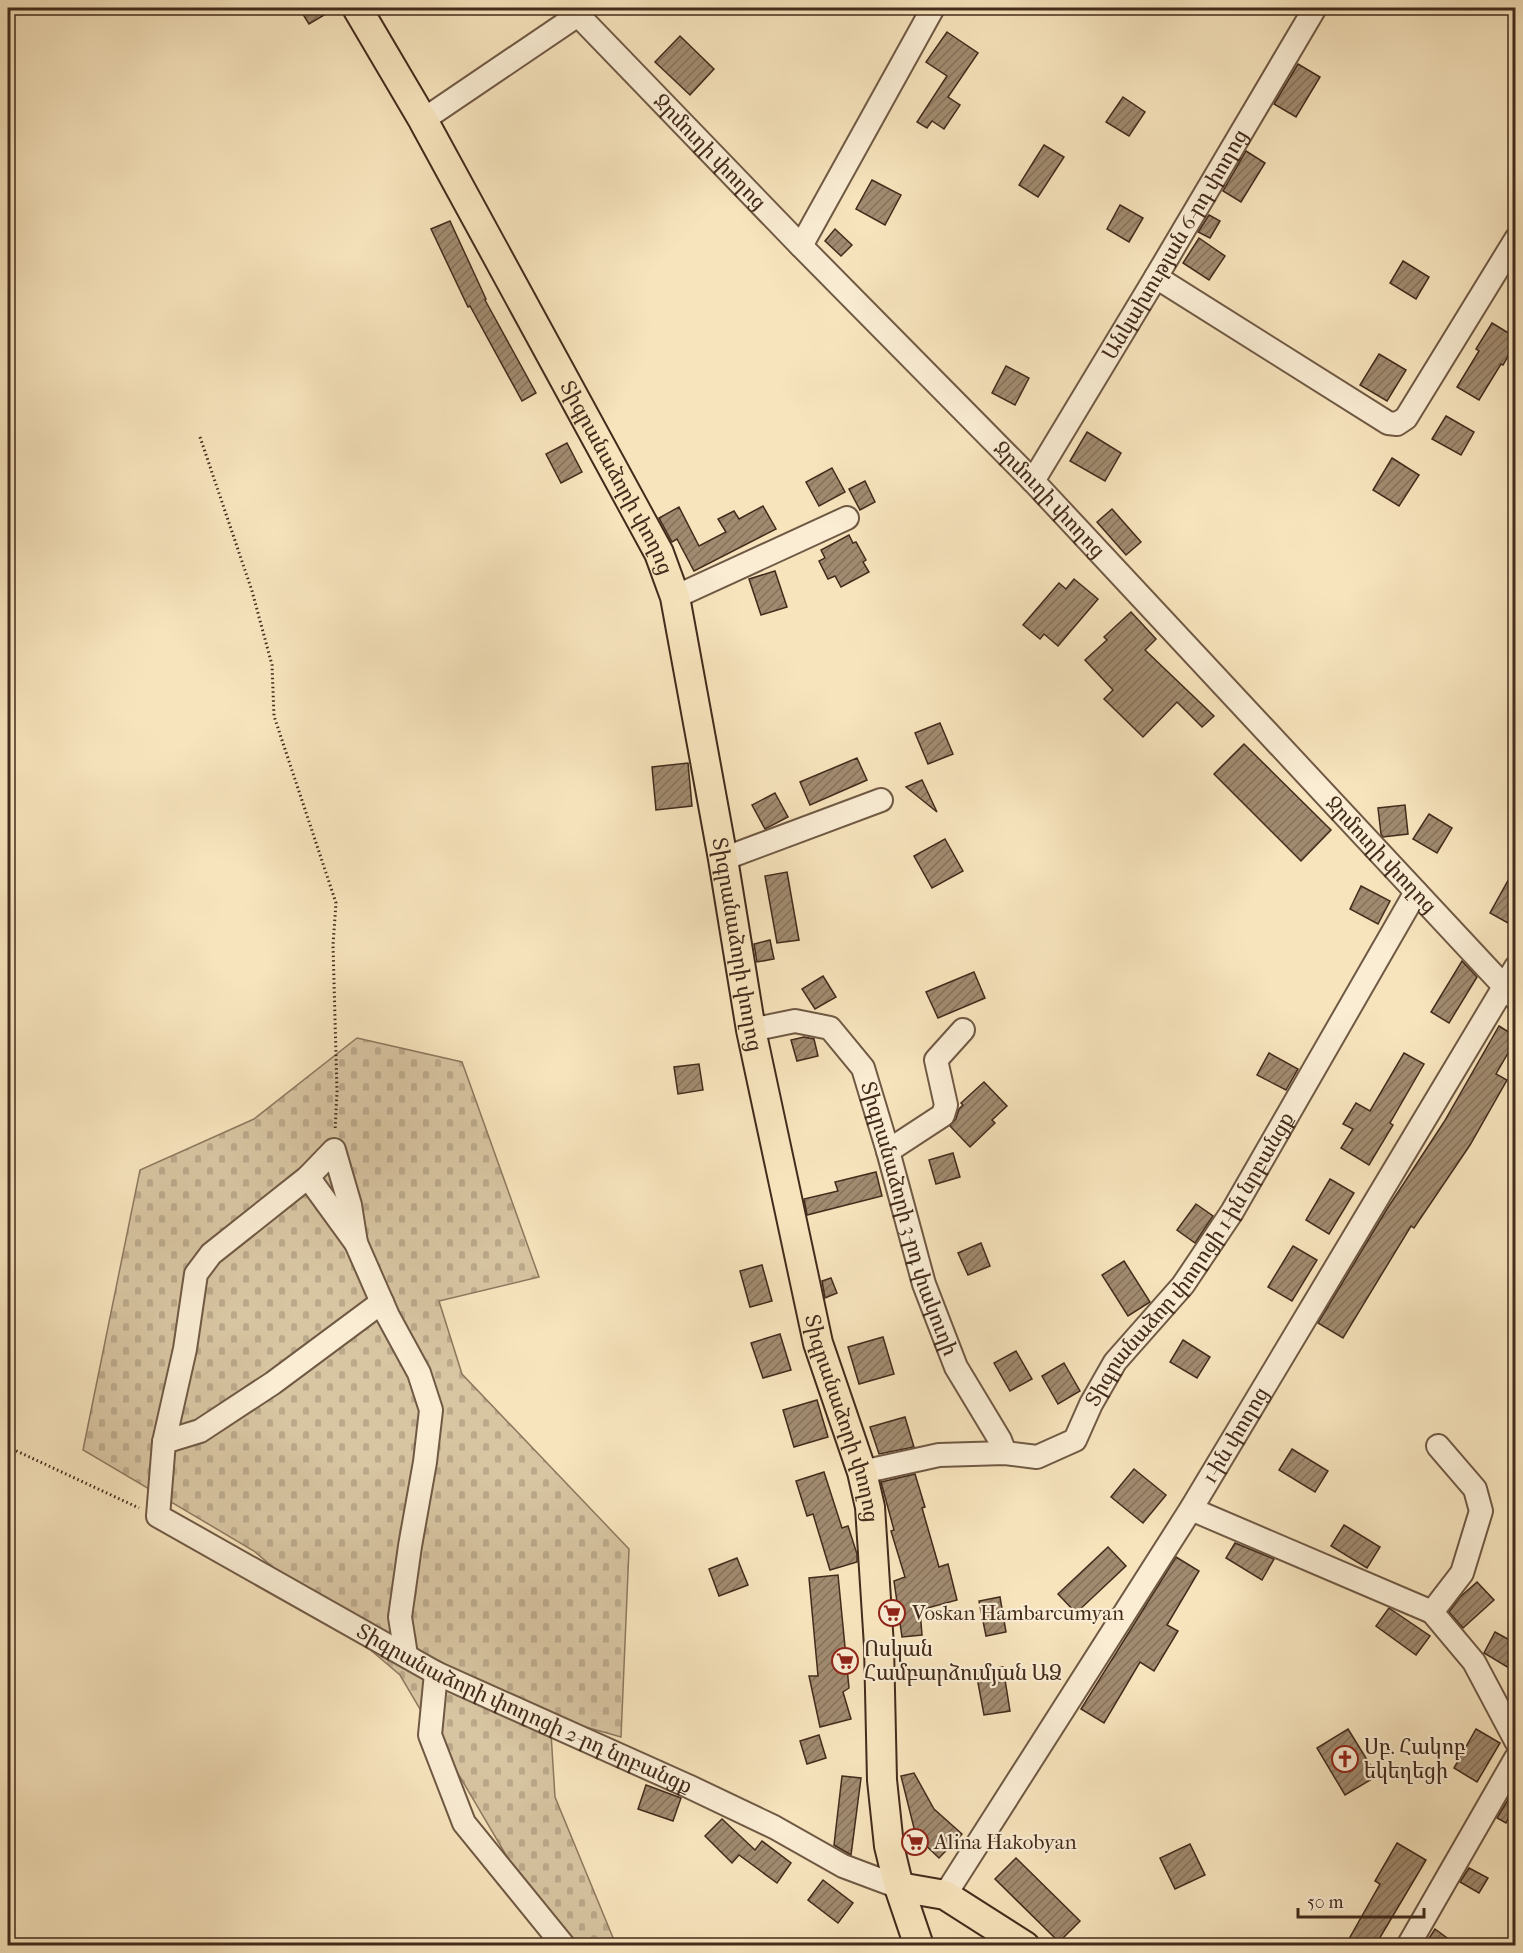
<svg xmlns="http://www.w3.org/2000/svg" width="1523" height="1953" viewBox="0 0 1523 1953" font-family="'IM FELL French Canon','Noto Serif Armenian',serif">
<defs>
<pattern id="cemetery-stones" width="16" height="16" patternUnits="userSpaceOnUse" patternTransform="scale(1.5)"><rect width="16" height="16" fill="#d8c5a2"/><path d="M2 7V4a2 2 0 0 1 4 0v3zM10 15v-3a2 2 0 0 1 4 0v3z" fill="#bba98b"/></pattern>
<pattern id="building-hatch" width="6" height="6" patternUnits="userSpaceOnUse" patternTransform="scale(1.5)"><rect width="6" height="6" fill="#a18b70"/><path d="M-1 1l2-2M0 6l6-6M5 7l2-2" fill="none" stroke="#85725b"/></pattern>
</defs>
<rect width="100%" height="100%" fill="#f7e4bd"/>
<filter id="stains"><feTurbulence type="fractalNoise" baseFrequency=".00333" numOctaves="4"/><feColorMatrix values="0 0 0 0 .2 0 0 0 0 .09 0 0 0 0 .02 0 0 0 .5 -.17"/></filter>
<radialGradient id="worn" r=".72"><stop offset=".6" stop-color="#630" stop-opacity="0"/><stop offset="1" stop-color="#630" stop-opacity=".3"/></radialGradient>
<!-- cemetery -->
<path fill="url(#cemetery-stones)" stroke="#8e785f" stroke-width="1.5" d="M357,1038L462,1062L539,1277L439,1301L462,1374L629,1549L621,1737L550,1717L555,1797L616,1945H559L400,1675L254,1551L83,1450L140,1170L254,1119Z"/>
<!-- building -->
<g fill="url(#building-hatch)" stroke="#432b1c" stroke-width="1.5">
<path d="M299,8H336L309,24Z"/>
<path d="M947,32L978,53L948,97L960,105L944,129L932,121L927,128L917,122L947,76L926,62Z"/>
<path d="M680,36L714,69L690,95L655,62Z"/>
<path d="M1298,64L1320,77L1296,117L1274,104Z"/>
<path d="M1123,97L1145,112L1129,136L1106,122Z"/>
<path d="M1044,145L1064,157L1038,197L1019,185Z"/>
<path d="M1246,151L1265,163L1241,202L1223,191Z"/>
<path d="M872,180L901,195L885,225L856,209Z"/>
<path d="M1120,205L1143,218L1129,242L1107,229Z"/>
<path d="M1209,215L1220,221L1210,238L1198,232Z"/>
<path d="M450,221L486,299L485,300L536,393L522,401L470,306L468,307L431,229Z"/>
<path d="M835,229L852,245L841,256L825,241Z"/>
<path d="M1199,238L1225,256L1209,280L1183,263Z"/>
<path d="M1403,261L1429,277L1416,299L1390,283Z"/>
<path d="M1492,323L1515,337V344L1503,365L1501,364L1479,400L1457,387L1479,351L1476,349Z"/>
<path d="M1379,354L1406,370L1387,401L1360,385Z"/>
<path d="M1006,366L1029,378L1015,405L992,393Z"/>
<path d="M1446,416L1474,432L1461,455L1432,439Z"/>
<path d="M1087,432L1121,453L1105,481L1070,461Z"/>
<path d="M567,443L582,472L561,483L546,454Z"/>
<path d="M1392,458L1419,475L1399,506L1373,490Z"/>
<path d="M832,468L845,492L819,506L806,482Z"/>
<path d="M865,481L875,502L860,510L849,489Z"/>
<path d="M763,506L776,529L694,571L677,539L672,542L659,518L679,507L699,546L726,532L718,519L734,511L739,519Z"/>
<path d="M1112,509L1141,542L1126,555L1097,522Z"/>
<path d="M849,535L853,543L856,542L866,560L863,562L869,572L841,587L835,576L828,579L819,561L825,558L821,550Z"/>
<path d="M775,571L787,607L761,615L749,579Z"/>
<path d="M1074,579L1098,599L1058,646L1044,634L1040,639L1023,625L1059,583L1066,589Z"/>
<path d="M1131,612L1156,639L1145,650L1214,716L1202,727L1177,702L1143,737L1104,699L1113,690L1085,660L1107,640L1104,637Z"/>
<path d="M940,723L953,754L928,764L915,733Z"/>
<path d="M1244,744L1331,830L1301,861L1214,774Z"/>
<path d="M857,758L867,780L810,805L800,782Z"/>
<path d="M688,763L692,806L656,810L652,767Z"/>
<path d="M922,780L937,812L906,787Z"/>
<path d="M775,793L788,817L765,829L752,805Z"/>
<path d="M1405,805L1408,834L1383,837L1381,834L1378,808Z"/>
<path d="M1429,814L1452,828L1437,853L1413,839Z"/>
<path d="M945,839L963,871L932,888L914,856Z"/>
<path d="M1515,868V911L1508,923L1490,913Z"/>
<path d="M787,872L799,940L777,943L765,876Z"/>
<path d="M1361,886L1390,901L1378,924L1350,909Z"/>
<path d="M770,940L774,959L757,962L754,944Z"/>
<path d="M1462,961L1477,977L1449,1023L1431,1012Z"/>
<path d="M974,972L985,998L938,1018L926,992Z"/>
<path d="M823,976L836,997L815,1009L802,989Z"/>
<path d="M1499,1026L1515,1036V1041L1496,1074L1507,1080L1470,1145L1414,1228L1411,1226L1343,1338L1318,1323L1387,1209L1444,1122Z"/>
<path d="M804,1037L814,1039L818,1056L797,1061L791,1040Z"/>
<path d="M1269,1053L1298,1069L1286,1090L1257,1075Z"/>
<path d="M1404,1053L1424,1064L1390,1123L1393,1125L1369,1165L1341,1148L1353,1129L1343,1124L1356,1103L1370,1111Z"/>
<path d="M699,1064L703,1090L678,1094L674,1067Z"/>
<path d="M984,1082L1007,1106L992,1120L995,1123L970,1147L950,1126L956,1119L959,1109L963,1105L961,1103Z"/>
<path d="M953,1153L960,1177L936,1184L929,1160Z"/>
<path d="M876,1172L882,1196L807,1215L804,1199L838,1191L835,1182Z"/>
<path d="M1330,1179L1354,1193L1329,1234L1306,1220Z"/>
<path d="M1196,1204L1213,1216L1195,1243L1177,1230Z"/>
<path d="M981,1243L990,1266L968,1275L958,1253Z"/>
<path d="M1293,1246L1317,1260L1292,1301L1268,1287Z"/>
<path d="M1124,1261L1150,1302L1128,1316L1102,1275Z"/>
<path d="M762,1265L772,1301L750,1307L740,1271Z"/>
<path d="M831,1278L837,1293L825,1298L822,1281Z"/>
<path d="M780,1334L791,1370L763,1378L751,1343Z"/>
<path d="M883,1337L894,1374L859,1384L848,1347Z"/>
<path d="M1183,1340L1210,1357L1197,1378L1170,1362Z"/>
<path d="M1016,1351L1032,1379L1010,1391L994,1363Z"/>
<path d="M1064,1363L1080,1391L1058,1404L1042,1376Z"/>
<path d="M817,1400L828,1437L794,1447L783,1410Z"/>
<path d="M905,1417L914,1447L879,1454L870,1427Z"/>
<path d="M1292,1449L1328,1471L1315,1492L1279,1470Z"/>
<path d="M1134,1469L1166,1495L1143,1523L1111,1497Z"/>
<path d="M824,1472L842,1528L848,1526L857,1554V1562L830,1570L813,1514L807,1516L796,1481Z"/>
<path d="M915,1474L925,1507L922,1508L939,1567L948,1564L957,1600L920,1610L922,1635L902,1637L894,1581L905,1577L891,1531L894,1530L881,1482Z"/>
<path d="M1344,1525L1380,1547L1367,1568L1331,1546Z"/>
<path d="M1235,1543L1274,1559L1262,1580L1226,1558Z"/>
<path d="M1108,1547L1126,1566L1076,1613L1058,1594Z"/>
<path d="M1176,1557L1199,1571L1167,1625L1178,1631L1154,1671L1140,1662L1104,1723L1081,1709Z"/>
<path d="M737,1558L748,1585L719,1596L709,1569Z"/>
<path d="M838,1575L849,1688L843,1692L851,1719L820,1727L809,1676H818L809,1578Z"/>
<path d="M1477,1582L1494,1600L1463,1628L1449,1612L1460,1597Z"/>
<path d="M1000,1597L1006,1632L986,1636L979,1601Z"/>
<path d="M1389,1608L1430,1636L1416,1655L1376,1626Z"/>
<path d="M1495,1632L1515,1643V1658L1509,1668L1484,1653Z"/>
<path d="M1003,1667L1010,1711L984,1715L976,1672Z"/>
<path d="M1348,1729L1377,1776L1345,1795L1317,1748Z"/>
<path d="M1476,1729L1500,1743L1477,1782L1454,1768Z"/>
<path d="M819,1735L826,1758L807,1764L800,1741Z"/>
<path d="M914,1773L934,1809L962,1834L939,1858L916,1836L901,1776Z"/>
<path d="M842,1776L861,1778L851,1855L834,1845Z"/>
<path d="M646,1785L681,1798L673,1821L638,1809Z"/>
<path d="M1512,1793L1515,1795V1806L1506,1823L1497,1818Z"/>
<path d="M722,1819L755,1850L762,1841L791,1863L777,1883L739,1855L732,1863L705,1836Z"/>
<path d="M1397,1843L1426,1860L1375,1946H1345L1380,1884L1375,1881Z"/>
<path d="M1190,1844L1205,1875L1175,1889L1160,1858Z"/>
<path d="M1016,1858L1080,1921L1059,1942L995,1879Z"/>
<path d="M1469,1868L1488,1878L1479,1893L1460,1882Z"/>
<path d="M823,1880L853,1903L838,1923L808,1900Z"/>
<path d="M1435,1929L1458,1946H1424Z"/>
</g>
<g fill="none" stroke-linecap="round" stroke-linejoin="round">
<defs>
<g id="minor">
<path id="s1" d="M574,8L578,15L801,246L1033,481L1516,999"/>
<path d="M423,120L578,15"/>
<path d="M801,246L933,8"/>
<path d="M1156,277L1388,423L1397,424L1406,418L1516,239"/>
<path id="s2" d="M1033,481L1156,277L1315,8"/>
<path d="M675,597L847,518"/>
<path d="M723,859L881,800"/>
<path id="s3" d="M751,1030L795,1021L830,1028L863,1068L888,1151L924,1284L956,1367L1000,1440L1005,1453"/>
<path d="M888,1151L943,1115L946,1105L936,1060L963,1030"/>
<path d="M308,1177L356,1243L388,1316L419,1373L431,1410L425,1462L410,1546L400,1617L406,1655"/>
<path id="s4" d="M356,1243L350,1205L334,1150L308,1177L211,1254L196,1274L185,1349L164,1442L158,1516L436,1673L688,1786L774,1827L843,1866L899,1887"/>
<path d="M164,1442L200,1431L273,1383L382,1302"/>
<path id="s5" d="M862,1472L939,1455L1005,1453L1037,1457L1075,1440L1091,1404L1115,1362L1183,1285L1232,1212L1416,892"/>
<path d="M1191,1509L1432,1612L1474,1662L1516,1741"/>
<path d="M1432,1612L1462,1573L1481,1511L1475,1489L1438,1446"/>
<path d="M436,1673L430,1735L464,1823L564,1946"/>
<path id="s6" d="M945,1895L1191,1509L1516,967"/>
<path d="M1408,1946L1516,1758"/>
</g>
<g id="major">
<path id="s7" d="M357,8L423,120L659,553L675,597L723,859L751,1030L818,1343L862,1472L870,1507L879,1646L882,1780L889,1846L899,1887L919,1946"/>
<path d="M899,1887L945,1895L1025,1946"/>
</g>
</defs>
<!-- minor casing -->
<use href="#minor" stroke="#705944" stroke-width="26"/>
<!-- major casing -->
<use href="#major" stroke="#432b1c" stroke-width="32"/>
<!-- path -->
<g stroke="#432b1c" stroke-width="3" stroke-dasharray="1.5 3" stroke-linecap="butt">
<path d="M200,437L252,591L272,665L274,716L336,903L333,945L337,1092L335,1131"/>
<path d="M8,1447L139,1508"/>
</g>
<!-- minor -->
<use href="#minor" stroke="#faedd4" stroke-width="22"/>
<!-- major -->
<use href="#major" stroke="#f7e4bd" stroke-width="28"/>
</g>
<!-- icons -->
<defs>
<symbol id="supermarket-ring" viewBox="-11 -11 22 22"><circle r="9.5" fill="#faedd4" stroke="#8f2418" stroke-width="1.5"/><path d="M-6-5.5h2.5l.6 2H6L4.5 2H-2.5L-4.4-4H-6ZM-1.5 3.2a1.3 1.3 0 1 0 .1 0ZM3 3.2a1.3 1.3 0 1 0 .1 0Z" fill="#8f2418"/></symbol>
<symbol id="church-ring" viewBox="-11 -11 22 22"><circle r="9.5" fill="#faedd4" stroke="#8f2418" stroke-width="1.5"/><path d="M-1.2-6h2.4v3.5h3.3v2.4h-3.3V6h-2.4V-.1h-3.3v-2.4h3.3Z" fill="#8f2418"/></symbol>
</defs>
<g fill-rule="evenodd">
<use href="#supermarket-ring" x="877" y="1598" width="30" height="30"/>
<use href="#supermarket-ring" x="830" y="1646" width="30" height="30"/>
<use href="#church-ring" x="1330" y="1744" width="30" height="30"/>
<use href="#supermarket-ring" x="900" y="1827" width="30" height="30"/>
</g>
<g text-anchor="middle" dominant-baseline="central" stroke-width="4.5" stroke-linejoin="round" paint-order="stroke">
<!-- street labels -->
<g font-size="21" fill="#432b1c" stroke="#faedd4">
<text stroke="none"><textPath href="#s1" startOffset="198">Ջրմուղի փողոց</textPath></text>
<text stroke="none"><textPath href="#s2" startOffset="276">Անկախության 6-րդ փողոց</textPath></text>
<text stroke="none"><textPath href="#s7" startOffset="537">Տիգրանաձորի փողոց</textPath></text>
<text stroke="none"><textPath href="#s1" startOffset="684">Ջրմուղի փողոց</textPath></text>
<text stroke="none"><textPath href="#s1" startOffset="1170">Ջրմուղի փողոց</textPath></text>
<text stroke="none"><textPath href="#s7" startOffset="1023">Տիգրանաձորի փողոց</textPath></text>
<text stroke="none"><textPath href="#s3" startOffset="290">Տիգրանաձորի 3-րդ փակուղի</textPath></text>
<text stroke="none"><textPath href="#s5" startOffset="434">Տիգրանաձոր փողոցի 1-ին նրբանցք</textPath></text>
<text stroke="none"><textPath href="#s7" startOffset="1509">Տիգրանաձորի փողոց</textPath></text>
<text stroke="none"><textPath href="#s6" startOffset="544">1-ին փողոց</textPath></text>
<text stroke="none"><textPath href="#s4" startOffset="942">Տիգրանաձորի փողոցի 2-րդ նրբանցք</textPath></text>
</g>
<!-- poi labels -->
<g font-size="21" fill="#432b1c" stroke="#faedd4" text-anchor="start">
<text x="912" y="1613">Voskan Hambarcumyan</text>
<text x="864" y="1649">Ոսկան<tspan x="864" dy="24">Համբարձումյան ԱՁ</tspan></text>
<text x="1364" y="1747">Սբ. Հակոբ<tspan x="1364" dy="24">եկեղեցի</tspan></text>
<text x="934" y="1842">Alina Hakobyan</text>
</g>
</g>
<!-- margin -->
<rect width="1523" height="1953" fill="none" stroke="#f7e4bd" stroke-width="30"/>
<rect x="9" y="9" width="1505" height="1935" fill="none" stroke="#432b1c" stroke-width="3"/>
<rect x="15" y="15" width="1493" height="1923" fill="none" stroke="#432b1c" stroke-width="1.5"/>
<!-- scale -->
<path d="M1298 1908v9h126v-9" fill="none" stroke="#432b1c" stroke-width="3"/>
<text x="1307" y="1908" font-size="18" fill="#432b1c" stroke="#faedd4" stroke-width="4.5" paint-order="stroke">50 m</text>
<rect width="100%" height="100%" filter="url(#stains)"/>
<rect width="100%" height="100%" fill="url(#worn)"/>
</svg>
